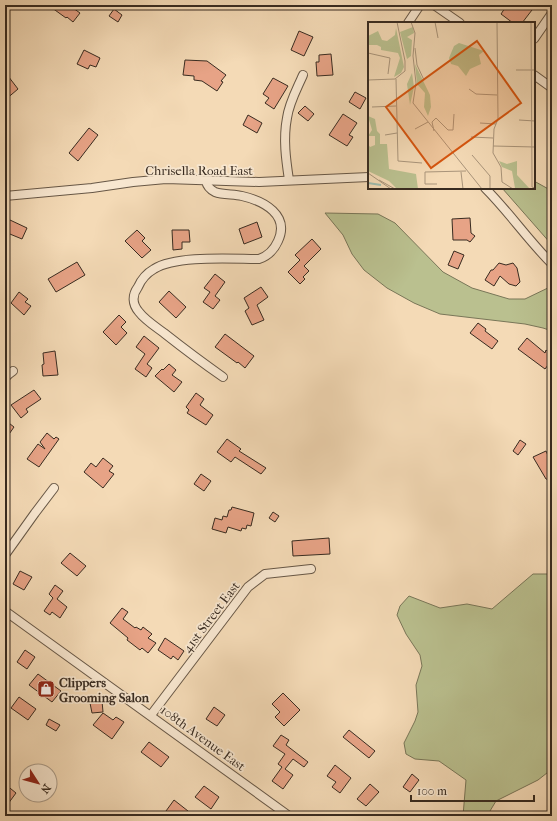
<svg xmlns="http://www.w3.org/2000/svg" width="557" height="821" viewBox="0 0 557 821" font-family="'IM FELL French Canon',serif">
<rect width="100%" height="100%" fill="#f4dab6"/>
<filter id="stains"><feTurbulence type="fractalNoise" baseFrequency=".005" numOctaves="4"/><feColorMatrix values="0 0 0 0 .2 0 0 0 0 .09 0 0 0 0 .02 0 0 0 .5 -.17"/></filter>
<radialGradient id="worn" r=".72"><stop offset=".6" stop-color="#630" stop-opacity="0"/><stop offset="1" stop-color="#630" stop-opacity=".3"/></radialGradient>
<!-- green -->
<g fill="#bac08f" stroke="#797658">
<path d="M534,181L552,191V245L502,188H534Z"/>
<path d="M325,213L378,214L395,223L443,272L472,288L509,299H525L552,286V331L543,328L525,324L440,314L414,303L387,288L364,270L352,254L343,235Z"/>
<path d="M533,574H547L552,576V769L538,780L496,801L487,816H463L466,780L439,761L415,759L406,754L404,743L415,721L418,712L416,685L422,666L420,655L406,634L397,615L400,606L409,596L440,608L467,604L492,609Z"/>
</g>
<!-- building -->
<g fill="#e7a386" stroke="#382b20">
<path d="M48,5H75L73,8L80,13L73,22L67,17L66,18Z"/>
<path d="M507,5H525L532,10L522,23H513L501,14Z"/>
<path d="M114,9L122,15L118,22L109,16Z"/>
<path d="M299,31L313,37L304,56L291,50Z"/>
<path d="M84,50L100,58L96,67L90,65L88,69L77,64Z"/>
<path d="M331,54L333,75L317,76L316,62H319V55Z"/>
<path d="M185,60L207,61L226,75L221,81L223,82L217,91L202,81L194,80V76L183,75Z"/>
<path d="M5,72L18,89L5,100Z"/>
<path d="M273,78L288,86L274,109L265,103L269,98L263,94Z"/>
<path d="M355,92L366,98L360,109L349,102Z"/>
<path d="M305,106L314,114L308,121L298,113Z"/>
<path d="M343,114L357,123L349,135L353,137L347,146L329,135Z"/>
<path d="M248,115L262,123L257,133L243,125Z"/>
<path d="M89,128L98,135L78,161L69,153Z"/>
<path d="M470,218L471,233L475,236L470,242L467,240H453L452,219Z"/>
<path d="M10,220L27,228L22,239L5,232Z"/>
<path d="M257,222L262,237L244,244L239,229Z"/>
<path d="M137,230L145,238L142,241L151,250L142,258L125,241Z"/>
<path d="M172,230H189L190,242H182V249L173,250Z"/>
<path d="M312,239L321,249L304,266L309,271L303,277L305,279L300,284L288,272L300,260L295,255Z"/>
<path d="M454,251L464,255L458,269L448,265Z"/>
<path d="M77,262L85,275L56,292L48,279Z"/>
<path d="M499,263L506,265L513,263L517,268L520,282L516,286L509,284L500,276L494,286L485,280L491,270H493Z"/>
<path d="M215,274L225,282L215,296L220,300L213,309L203,302L210,292L204,288Z"/>
<path d="M261,287L268,297L257,305L264,320L252,325L245,311L249,308L244,298Z"/>
<path d="M169,291L186,307L176,318L159,302Z"/>
<path d="M19,292L28,299L25,302L31,306L24,315L11,303Z"/>
<path d="M119,315L126,322L121,327L127,333L116,345L103,332Z"/>
<path d="M478,323L486,329L485,331L498,341L492,349L470,333Z"/>
<path d="M225,334L254,356L245,368L238,362L237,363L215,347Z"/>
<path d="M144,336L159,348L147,364L152,368L146,377L135,369L145,354L136,347Z"/>
<path d="M527,338L545,353L546,350L552,355V360L545,369L518,349Z"/>
<path d="M55,351L58,375L43,376L42,365L44,364L43,353Z"/>
<path d="M169,364L176,370L172,375L182,382L174,392L155,376L162,369L163,370Z"/>
<path d="M34,390L41,399L26,409L28,412L21,418L11,405Z"/>
<path d="M196,393L204,399L200,405L213,415L206,425L187,413L189,410L186,407Z"/>
<path d="M5,420L14,427L5,440Z"/>
<path d="M47,433L54,439L56,437L59,439L39,467L27,459L38,444L45,449L40,442Z"/>
<path d="M227,439L241,449L239,451L266,468L261,474L235,457L231,462L217,452Z"/>
<path d="M520,440L526,444L518,455L513,451Z"/>
<path d="M546,451L552,464V481L546,479L533,457Z"/>
<path d="M103,458L113,466L109,471L114,474L103,488L84,472L91,463L96,467Z"/>
<path d="M201,474L211,481L204,491L194,484Z"/>
<path d="M232,507L254,513L251,526L247,525L246,529L242,528L241,531L228,527L226,533L212,529L215,518L222,520L223,516L227,517L229,510H231Z"/>
<path d="M273,512L279,516L275,522L269,518Z"/>
<path d="M329,538L330,554L293,556L292,541Z"/>
<path d="M70,553L86,566L77,576L61,563Z"/>
<path d="M20,571L32,577L24,590L13,584Z"/>
<path d="M55,585L63,591L57,599L67,607L60,618L52,612L50,615L44,611L53,598L49,594Z"/>
<path d="M122,608L128,612L123,619L135,628L136,627L141,630L143,627L152,634L148,638L156,643L148,653L142,648L140,650L127,640L128,638L110,623Z"/>
<path d="M165,638L184,651L178,660L173,656L171,659L158,650Z"/>
<path d="M25,650L35,657L27,669L17,662Z"/>
<path d="M38,674L61,691L52,702L29,685Z"/>
<path d="M283,693L300,710L284,726L275,717L280,712L272,704Z"/>
<path d="M19,697L36,709L28,720L11,708Z"/>
<path d="M102,701L103,712L92,713L90,703Z"/>
<path d="M214,707L225,715L217,726L206,719Z"/>
<path d="M103,713L113,720L116,717L124,722L112,739L93,725Z"/>
<path d="M49,719L60,725L56,731L46,725Z"/>
<path d="M349,730L375,751L369,758L343,737Z"/>
<path d="M281,735L289,740L286,745L308,762L304,767L293,759L285,769L293,775L283,789L272,781L282,767L278,764L285,754L273,746Z"/>
<path d="M149,742L169,757L161,767L141,752Z"/>
<path d="M335,765L351,778L340,793L332,787L336,782L327,776Z"/>
<path d="M412,774L419,780L410,792L403,787Z"/>
<path d="M5,784L16,793L5,808Z"/>
<path d="M370,784L379,792L366,806L357,799Z"/>
<path d="M204,786L219,797L211,809L195,797Z"/>
<path d="M174,800L188,811L185,816H173L166,811Z"/>
</g>
<g fill="none" stroke-linecap="round" stroke-linejoin="round">
<defs>
<g id="minor">
<path d="M434,5L460,23"/>
<path d="M408,23L420,5"/>
<path d="M534,39L552,13"/>
<path d="M534,75L552,88"/>
<path d="M289,180C286,160 283,139 287,118C289,103 297,89 303,75"/>
<path d="M206,181C207,186 209,189 215,192C223,195 234,194 242,196C264,201 290,215 278,241C274,250 268,256 259,259C232,259 176,255 154,269C147,273 141,280 138,287C132,295 132,304 139,312C145,320 156,327 164,333C183,348 203,363 223,377"/>
<path d="M485,188C509,212 528,240 552,264"/>
<path d="M5,196L92,188L133,182L166,179L259,182L369,177"/>
<path d="M5,378L9,374L13,371"/>
<path d="M5,555L35,513L54,488"/>
<path d="M5,611L289,816"/>
<path d="M151,715L248,587L265,574L311,569"/>
</g>
</defs>
<!-- minor casing -->
<use href="#minor" stroke="#675746" stroke-width="10"/>
<!-- minor -->
<use href="#minor" stroke="#f8e7d0" stroke-width="8"/>
</g>
<!-- icons -->
<defs>
<symbol id="shop-square" viewBox="-11 -11 22 22"><rect x="-9" y="-9" width="18" height="18" rx="4" fill="#8f2418" stroke="#f8e7d0"/><path d="M-5-2.5h2.3a2.7 3.5 0 0 1 5.4 0H5L5.5 6h-11ZM-1.5-2.5h3a1.5 2.3 0 0 0-3 0Z" fill="#fff"/></symbol>
</defs>
<g fill-rule="evenodd">
<use href="#shop-square" x="36" y="679" width="20" height="20"/>
</g>
<g text-anchor="middle" dominant-baseline="central" stroke-width="3.5" stroke-linejoin="round" paint-order="stroke">
<!-- street labels -->
<g font-size="13" fill="#382b20" stroke="#f8e7d0">
<text x="199" y="170">Chrisella Road East</text>
<text transform="translate(211 617) rotate(-53)">41st Street East</text>
<text transform="translate(203 738) rotate(36)">108th Avenue East</text>
</g>
<!-- poi labels -->
<g font-size="13" font-weight="bold" fill="#382b20" stroke="#f8e7d0" text-anchor="start">
<text x="59" y="682">Clippers<tspan x="59" dy="15">Grooming Salon</tspan></text>
</g>
</g>
<!-- overview -->
<g transform="translate(368 22)">
<rect width="167" height="167" fill="#f4dab6"/>
<path d="M45,5L46,11L39,15L44,18L43,34L39,37L32,10ZM28,6L36,45L33,51L26,55L32,36L30,31L13,28V25L9,23H0V14L10,9L14,18L19,19L27,13ZM91,21L116,29L111,33L113,42L102,47L98,54L90,44L83,42L81,36L86,24ZM47,42L62,73L63,85L60,94L56,85L57,71L49,62ZM44,51L46,65L42,83L39,62ZM0,94L7,97L9,109L12,112V122H19L21,147L48,152L50,167H29L21,159L0,149V122L2,125L7,123V114H0L4,108ZM131,139L139,142L149,139V153L162,167L147,166L144,149L134,145Z" fill="#bac08f"/>
<path fill="none" stroke="#9cbbae" stroke-width="2" d="M0,161L13,163"/>
<path fill="none" stroke="#a9947a" stroke-width="1" d="M43,0L47,11L45,34L48,61L45,81L114,167M67,0L70,16M129,0L130,97L126,107L125,131L133,145L134,160L145,167M163,0L164,156V165L167,166M47,26L49,43L56,58M0,31L22,36L20,52M148,48H167M28,57L30,139L54,141M0,58L27,57L37,49V39L29,0M101,67L108,72L129,73M4,85L28,84M151,98L167,99M112,101L128,102M47,107L60,100M66,109L64,100L68,96L80,108H85L86,92M17,113L29,111M103,115L125,116M125,124L167,125M104,133L122,154V167M93,150L95,167M0,151L23,167M11,158L27,167M69,162H57V150L98,149"/>
<path fill="#d6540e" fill-opacity="0.15" stroke="#d6540e" stroke-width="2" d="M109,19L153,81L63,146L18,85Z"/>
<rect width="167" height="167" fill="none" stroke="#382b20" stroke-width="2"/>
</g>
<!-- margin -->
<rect width="557" height="821" fill="none" stroke="#f4dab6" stroke-width="20"/>
<rect x="6" y="6" width="545" height="809" fill="none" stroke="#382b20" stroke-width="2"/>
<rect x="10" y="10" width="537" height="801" fill="none" stroke="#382b20"/>
<!-- north arrow -->
<g transform="translate(38 783) rotate(126)"><circle r="19" fill="#f8e7d0" stroke="#ab9c8a"/>
<path d="M0-3L7 15L0 10L-7 15Z" fill="#8f2418"/>
<text y="-6" font-size="11" font-weight="bold" text-anchor="middle" fill="#382b20">N</text>
</g>
<!-- scale -->
<path d="M411 795v6h123v-6" fill="none" stroke="#382b20" stroke-width="2"/>
<text x="417" y="795" font-size="12" fill="#382b20" stroke="#f8e7d0" stroke-width="3" paint-order="stroke">100 m</text>
<rect width="100%" height="100%" filter="url(#stains)"/>
<rect width="100%" height="100%" fill="url(#worn)"/>
</svg>
